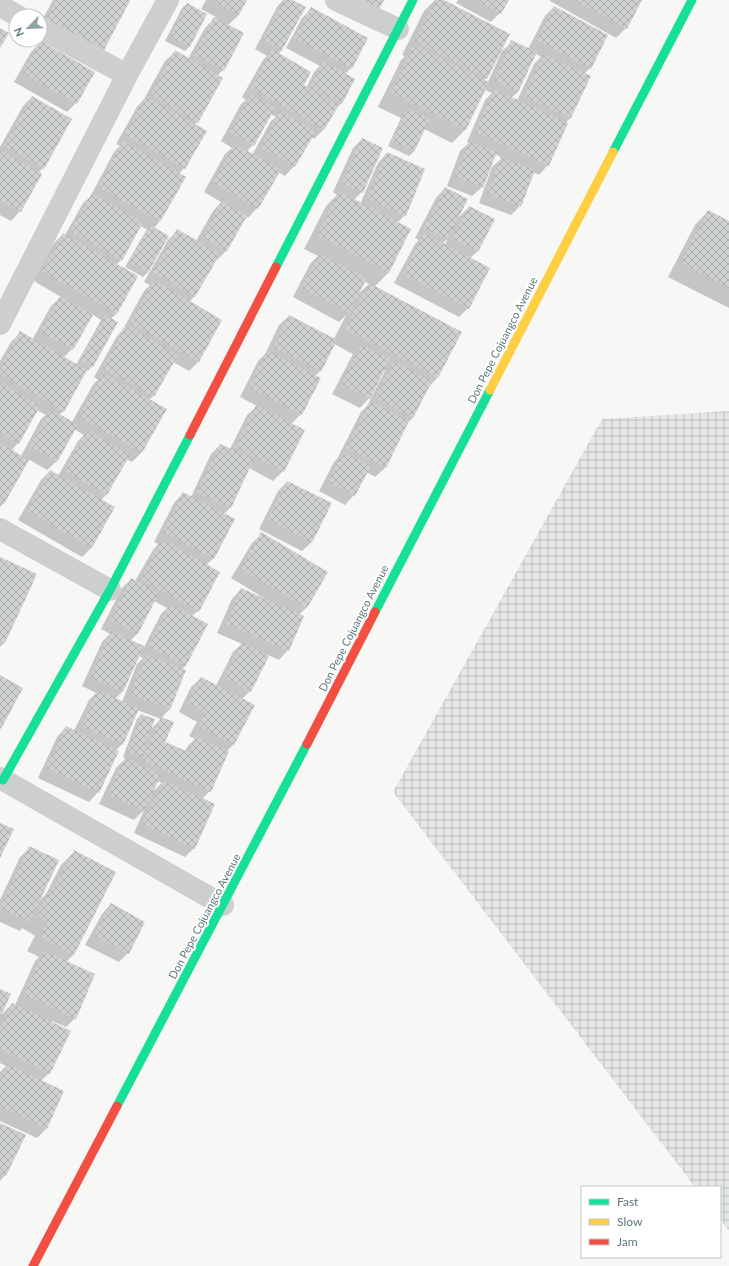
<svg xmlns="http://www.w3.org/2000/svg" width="729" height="1266" viewBox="0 0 729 1266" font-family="Lato,sans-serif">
<defs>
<pattern id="industrial-grid" width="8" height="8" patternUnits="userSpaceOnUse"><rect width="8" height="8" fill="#e5e7e6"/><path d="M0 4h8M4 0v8" fill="none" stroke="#bdc0bf"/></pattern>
<pattern id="building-cross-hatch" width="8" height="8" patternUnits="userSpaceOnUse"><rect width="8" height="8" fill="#ced0d1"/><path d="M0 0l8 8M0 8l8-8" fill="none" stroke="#aaaeaf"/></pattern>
</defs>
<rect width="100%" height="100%" fill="#f7f7f6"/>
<!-- industrial -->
<path fill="url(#industrial-grid)" d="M729,411V1231L720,1219V1187H695L393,792L602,419Z"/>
<!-- shadow -->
<g fill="#0003" fill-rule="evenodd">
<path d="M53,0H126L40,24Z"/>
<path d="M206,0H246L239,15L228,25L223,70L217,76L197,122L194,125L184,168L179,174L185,177L159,222L154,228L168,236L147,273L143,277L125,267L147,229L140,226L121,260L116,265L137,276L116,314L111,319L92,366L88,371L86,370L64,411L59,415L72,422L94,383L98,380L94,377L117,336L122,331L144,291L150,285L144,282L168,240L177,231L196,241L213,211L221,202L204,192L225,154L232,148L221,141L241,104L246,100L242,97L263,60L267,56L255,49L277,7L283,0H291L282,50L278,54L303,86L306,88L314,72L320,66L286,48L302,18L311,9L351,68L345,74L342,103L334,110L324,129L314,139L311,137L294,166L285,176L278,172L257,208L248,218L246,216L226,251L217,260L215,259L195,296L189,302L221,320L198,362L189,371L173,362L153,396L149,400L165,410L141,453L132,462L126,459L106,495L101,500L114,507L91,548L82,557L18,520L41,480L50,471L58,476L78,441L84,435L74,429L57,461L47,470L28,459L3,504L0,507V361L11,342L20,333L32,340L51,306L61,297L32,280L54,243L63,234L65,235L83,203L90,197L114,152L120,146L116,144L137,107L144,99L165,61L175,52L188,59L205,28L216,17L201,9ZM271,114L276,117L271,121L252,155L246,152L253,145ZM92,314L101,320L76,365L63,358L72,349ZM37,410L46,415L41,419L21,456L11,451L18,443Z"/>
<path d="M435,0H442L486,78L484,80L488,82L502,51L512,42L528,49L545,16L554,7L607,36L590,68L584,74L571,118L565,123L548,165L539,175L533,172L520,206L511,215L479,203L492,167L502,158L495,154L482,187L472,196L447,186L460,151L469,143L467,142L485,100L492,93L485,90L465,130L452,143L424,129L414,151L409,156L388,146L401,118L378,107L401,60L405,56L402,55L424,11ZM535,53L541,57L534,64L517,101L511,98L518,92Z"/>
<path d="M458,0H508L500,13L491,22L456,3Z"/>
<path d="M550,0H641L626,28L616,38L550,1Z"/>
<path d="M187,4L189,47L185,51L165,41L182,8Z"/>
<path d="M41,42L76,103L67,112L14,82L31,52Z"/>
<path d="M32,97L43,168L38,173L20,211L11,221L0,215V147L23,106Z"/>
<path d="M362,139V192L354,200L360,204L378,163L387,153L405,215L397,223L410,230L388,273L374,287L461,332L437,378L428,388L413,418L408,422L385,468L375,477L366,472L354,495L345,505L319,491L334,462L338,458V457L361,412L367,406L385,371L383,370L369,398L360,408L332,394L353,354L334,344L320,371L315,376L301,414L291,424L283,471L273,481L249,468L230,508L224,514L214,558L206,565L198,611L192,616L185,666L182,669L184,670L169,710L161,718L164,743L185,752L187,747L195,739L189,736L197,722L179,712L191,687L201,678L216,686L233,652L242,644L217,633L232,599L241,589L264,599V598L231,578L252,543L262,534L326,573L306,608L299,615L288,650L279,660L268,655L250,691L242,699L254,705L233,745L227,751L210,791L202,799L194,848L185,857L134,833L144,810L134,820L99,804L116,768L126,758L123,757L137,719L141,715L151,729L161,719L137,710L122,744L115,751L98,792L89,802L38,778L57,737L66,727L74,731L89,700L96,693L82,686L102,642L110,634L101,629L122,588L131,579L135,581L153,550L158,544L154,542L174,503L183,493L191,497L211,454L220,445L230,449L247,415L257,406L240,397L258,361L265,354L279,325L289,316L334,339L346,315L339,322L293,297L310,264L318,256L304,249L326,206L337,195L333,192L353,148ZM364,281L369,284L357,295ZM154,601L167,608L161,614L144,647L130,641L137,634ZM139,656L143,658L137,664L122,702L115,699L122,692ZM157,781L162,783L152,792Z"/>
<path d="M445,188L457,219L469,207L478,251L470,258L468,308L459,317L394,283L415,244L419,240L415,238L436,198ZM448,238L445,245L442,244Z"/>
<path d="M708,211L729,222V308L668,277L695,225Z"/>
<path d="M287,482L312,542L302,551L259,529L278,491Z"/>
<path d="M0,558L5,642L0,647Z"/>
<path d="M30,848L40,900L46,894L61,865L74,852L115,873L73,955L66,962L75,1018L66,1027L52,1021L49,1073L41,1081L63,1092L46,1129L37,1138L0,1121V1072L6,1066L0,1063V1016L12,1004L15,1005L35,961L39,957L27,951L35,936L22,928L20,931L0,922V900L20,857Z"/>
<path d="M111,904L128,953L119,962L85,945L102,914Z"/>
<path d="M0,1124L5,1175L0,1181Z"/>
</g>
<!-- building -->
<g fill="url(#building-cross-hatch)">
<path d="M56,0H128L130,1L103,52L45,21Z"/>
<path d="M211,0H247L239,15Z"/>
<path d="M284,0H293L306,7L282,50L263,40Z"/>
<path d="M352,0H384L377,13Z"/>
<path d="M436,0H444L510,34L487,79L415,41Z"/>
<path d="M476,0H509L501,14Z"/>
<path d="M573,0H642L627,29Z"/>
<path d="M187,3L207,14L190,47L169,36Z"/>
<path d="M554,6L608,35L591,69L537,40Z"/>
<path d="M311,7L368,38L352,69L294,38Z"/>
<path d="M214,17L244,33L224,71L194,55Z"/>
<path d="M0,28L9,33L0,48Z"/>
<path d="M511,40L537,52L518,92L494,80Z"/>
<path d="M41,41L95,72L77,104L22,73Z"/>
<path d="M414,45L489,82L466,130L391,93Z"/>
<path d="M272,49L311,72L304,85L339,105L324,130L251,88Z"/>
<path d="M175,50L223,78L198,123L150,95Z"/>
<path d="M543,54L591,76L571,118L524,97Z"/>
<path d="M324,61L355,79L342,104L310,87Z"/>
<path d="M494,89L568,123L549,166L475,132Z"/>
<path d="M251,94L275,108L254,146L229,132Z"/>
<path d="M32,96L72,119L44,169L4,146Z"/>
<path d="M146,96L207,131L185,169L125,134Z"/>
<path d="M407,108L430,119L414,152L391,141Z"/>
<path d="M280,111L316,131L295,167L260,147Z"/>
<path d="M362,138L383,148L363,193L342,183Z"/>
<path d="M123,141L186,177L160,222L98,187Z"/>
<path d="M469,141L497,152L483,188L455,177Z"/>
<path d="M235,144L281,170L258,209L213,183Z"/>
<path d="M0,150L42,174L21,212L0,200Z"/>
<path d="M387,152L425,169L406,216L367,199Z"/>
<path d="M501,157L535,170L521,207L487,193Z"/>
<path d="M445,187L468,199L447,240L424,228Z"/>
<path d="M339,191L411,229L389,273L317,235Z"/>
<path d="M92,193L143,222L122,261L70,231Z"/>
<path d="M222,201L247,216L227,251L202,237Z"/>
<path d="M469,206L495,219L478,252L452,238Z"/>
<path d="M708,210L729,221V288L681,263Z"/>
<path d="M150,225L169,236L148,273L129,262Z"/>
<path d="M177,229L220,254L195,297L153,272Z"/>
<path d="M63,233L138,276L117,314L41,271Z"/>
<path d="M424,233L490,268L469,309L403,274Z"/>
<path d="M319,254L367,278L349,313L301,288Z"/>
<path d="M154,280L222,320L199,362L130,323Z"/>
<path d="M369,283L462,332L438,378L345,329Z"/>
<path d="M60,296L93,315L73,350L40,331Z"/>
<path d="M105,315L118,322L93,367L80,360Z"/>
<path d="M289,315L337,340L321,372L273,347Z"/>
<path d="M126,325L178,355L154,397L103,368Z"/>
<path d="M20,331L87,370L64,412L0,374V367Z"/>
<path d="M361,345L390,359L370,399L341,384Z"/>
<path d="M267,350L321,378L302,415L249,387Z"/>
<path d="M394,361L432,381L413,418L375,398Z"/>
<path d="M103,373L167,409L142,453L79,417Z"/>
<path d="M0,383L40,406L19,444L0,433Z"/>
<path d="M370,401L409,421L386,468L346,448Z"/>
<path d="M256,405L305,430L284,472L235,447Z"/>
<path d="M51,409L78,425L57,462L30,446Z"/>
<path d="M87,430L130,455L107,495L64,471Z"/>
<path d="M0,443L29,460L4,504L0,502Z"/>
<path d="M220,444L254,459L231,508L197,492Z"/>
<path d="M343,452L371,466L355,496L328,482Z"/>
<path d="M50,470L115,507L92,548L27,511Z"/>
<path d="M287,481L332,503L312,543L268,520Z"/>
<path d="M183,492L235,519L214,559L163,532Z"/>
<path d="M261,532L328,572L307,608L240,569Z"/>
<path d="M162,539L220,572L199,612L140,579Z"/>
<path d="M0,557L37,574L5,643L0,640Z"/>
<path d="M131,578L159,593L138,634L110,620Z"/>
<path d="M241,588L304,616L289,651L226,624Z"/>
<path d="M170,604L208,624L186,666L148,646Z"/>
<path d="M111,631L144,646L123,692L90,677Z"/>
<path d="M242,642L269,656L251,692L224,678Z"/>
<path d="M146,654L186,670L170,710L130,694Z"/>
<path d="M0,675L23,688L1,729L0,728Z"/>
<path d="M201,677L255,705L234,745L198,726L205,712L187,703Z"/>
<path d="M98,690L139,709L123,745L81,726Z"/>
<path d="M141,714L155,719L141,758L127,752Z"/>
<path d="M161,717L174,722L165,742L189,752L196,736L229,751L211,792L142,760Z"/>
<path d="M66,726L119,751L99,793L46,768Z"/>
<path d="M125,757L161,775L144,811L108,794Z"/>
<path d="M163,780L215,804L195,849L142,824Z"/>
<path d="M0,823L14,829L0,858Z"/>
<path d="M29,846L59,860L30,922L0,908Z"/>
<path d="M74,850L116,872L74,955L40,937L48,922L36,915L52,887L54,888Z"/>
<path d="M111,903L145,922L129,954L94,936Z"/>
<path d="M44,951L95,974L76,1019L24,995Z"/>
<path d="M0,989L11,994L0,1018Z"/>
<path d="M12,1003L71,1031L50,1074L0,1049V1028Z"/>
<path d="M7,1064L64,1091L47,1129L0,1107V1079Z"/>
<path d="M0,1123L26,1135L6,1176L0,1173Z"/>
</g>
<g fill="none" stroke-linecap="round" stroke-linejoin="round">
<!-- street -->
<g stroke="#cccecf" stroke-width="22">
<path d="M336,0L398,29"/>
<path d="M0,6L18,16"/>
<path d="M40,28L127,75"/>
<path d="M0,324L127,75L168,0"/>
<path d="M0,529L110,590"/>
<path d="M0,778L223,905"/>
</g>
<!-- fast -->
<g stroke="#16e098" stroke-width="9">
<path d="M613,152L692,0"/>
<path d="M276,267L413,0"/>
<path d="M375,612L490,390"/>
<path d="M3,780L110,590L190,435"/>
<path d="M117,1106L307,744"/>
</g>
<!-- slow -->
<path stroke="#ffcf43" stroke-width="9" d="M490,390L613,152"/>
<!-- jam -->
<g stroke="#f24e42" stroke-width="9">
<path d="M190,435L276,267"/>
<path d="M307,744L375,612"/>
<path d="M33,1266L117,1106"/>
</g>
</g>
<g text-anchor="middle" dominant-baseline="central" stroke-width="4" stroke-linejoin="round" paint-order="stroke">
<!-- street labels -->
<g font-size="11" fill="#5d777c" stroke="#fff">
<text transform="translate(502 340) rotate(-63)">Don Pepe Cojuangco Avenue</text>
<text transform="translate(353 628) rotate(-63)">Don Pepe Cojuangco Avenue</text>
<text transform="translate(204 916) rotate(-62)">Don Pepe Cojuangco Avenue</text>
</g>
</g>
<!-- legend -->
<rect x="581" y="1186" width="140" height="72" fill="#ffffff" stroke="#bec9cb"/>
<rect x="589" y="1199" width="20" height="6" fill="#16e098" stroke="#bec9cb"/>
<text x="617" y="1206" font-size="12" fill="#5d777c">Fast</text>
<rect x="589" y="1219" width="20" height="6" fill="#ffcf43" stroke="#bec9cb"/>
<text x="617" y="1226" font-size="12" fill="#5d777c">Slow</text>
<rect x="589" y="1239" width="20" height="6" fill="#f24e42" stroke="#bec9cb"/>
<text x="617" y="1246" font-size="12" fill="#5d777c">Jam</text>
<!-- north arrow -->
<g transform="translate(28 28) rotate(246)"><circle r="19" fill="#ffffff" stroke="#bec9cb"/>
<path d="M0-3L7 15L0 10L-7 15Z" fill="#93a4a7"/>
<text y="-6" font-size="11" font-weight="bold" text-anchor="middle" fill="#5d777c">N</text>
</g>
</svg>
